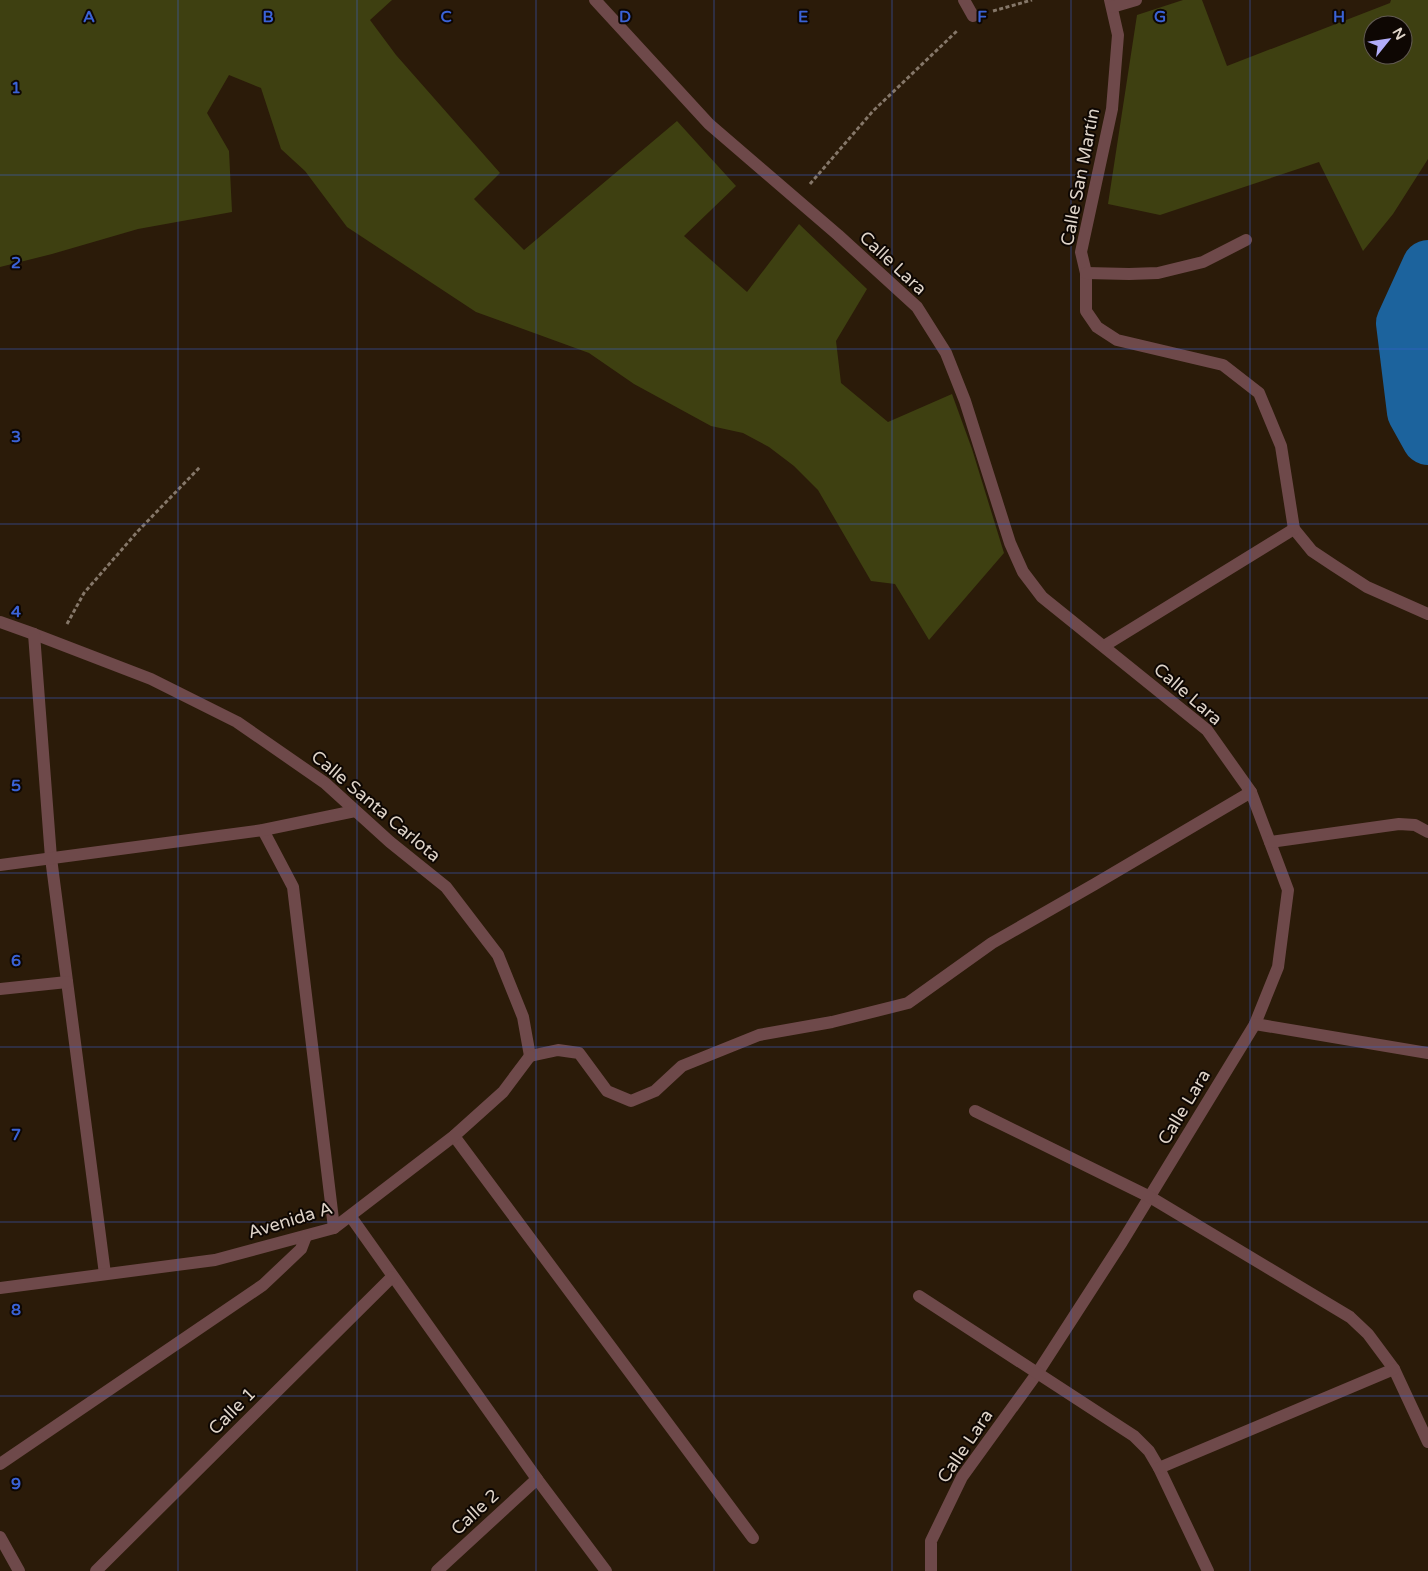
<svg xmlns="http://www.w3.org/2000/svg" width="1428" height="1571" viewBox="0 0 1428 1571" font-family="'Varela Round',sans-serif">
<rect width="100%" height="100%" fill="#2b1b09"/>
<!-- green -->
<g fill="#3e4011" fill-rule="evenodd">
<path d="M0,0H392L370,20L396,55L500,173L474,199L524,250L677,121L736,186L684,236L747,292L799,224L867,289L836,341L841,383L888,422L952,394L972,449L1004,553L929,640L895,584L871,581L818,490L794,466L769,447L743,433L711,426L634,384L589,353L476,312L347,227L305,171L281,149L261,88L229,75L207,113L229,151L232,212L138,229L52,254L0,267Z"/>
<path d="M1183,0H1202L1227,66L1390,3L1391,0H1428V159L1393,214L1363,251L1319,162L1160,215L1108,204L1137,15ZM1373,25H1403V55H1373Z"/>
</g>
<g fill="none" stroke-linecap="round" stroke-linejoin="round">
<!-- river -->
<path stroke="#1c639d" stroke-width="52" d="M1428,266L1402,323L1413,412L1428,439"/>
<!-- path -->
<g stroke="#857769" stroke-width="3" stroke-dasharray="4 2.5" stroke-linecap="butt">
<path d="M993,11L1032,0"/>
<path d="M810,184L873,111L958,30"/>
<path d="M67,624L84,593L138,531L200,467"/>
</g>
<!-- minor -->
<g stroke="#6e494a" stroke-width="12">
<path d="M595,0L709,124L838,235L917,307L946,353L965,401L1010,543L1023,572L1042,597L1207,730L1251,792L1288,890L1278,967L1255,1024L1122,1242L1038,1372L962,1477L931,1541V1571"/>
<path d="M964,0L973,16"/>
<path d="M1110,0L1118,35L1112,109L1081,252L1086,273V311L1097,327L1117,340L1223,365L1259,393L1281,446L1294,529L1312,551L1333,565L1367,587L1428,614"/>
<path d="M1112,7L1136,0"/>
<path d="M1086,273L1129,274L1158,273L1203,262L1246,240"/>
<path d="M0,622L34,634L151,679L237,722L325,783L390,842L446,887L498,955L523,1017L530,1056"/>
<path d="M34,634L51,858L105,1274"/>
<path d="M1104,646L1294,529"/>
<path d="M263,830L293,887L334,1228"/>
<path d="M1270,842L1399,824L1415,825L1428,832"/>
<path d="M0,865L263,830L355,811"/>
<path d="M0,989L67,982"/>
<path d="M1255,1024L1428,1053"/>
<path d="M530,1056L558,1050L579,1053L607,1091L631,1101L655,1091L682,1066L759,1035L832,1022L908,1003L992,943L1095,884L1251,792"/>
<path d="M975,1111L1150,1197L1350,1317L1368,1334L1394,1369L1428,1442"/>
<path d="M454,1136L753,1538"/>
<path d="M351,1217L537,1479L606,1571"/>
<path d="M0,1288L215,1260L334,1228L454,1136L503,1092L530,1056"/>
<path d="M919,1296L1134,1436L1149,1451L1159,1468L1208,1571"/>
<path d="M0,1464L263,1285L301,1249L306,1236"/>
<path d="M1159,1468L1394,1369"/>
<path d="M0,1537L19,1571"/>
<path d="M96,1571L392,1277"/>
<path d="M437,1571L537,1479"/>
</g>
</g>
<!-- grid -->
<path fill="none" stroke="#3a62d6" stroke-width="1" stroke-opacity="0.55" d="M178,0V1571M357,0V1571M536,0V1571M714,0V1571M892,0V1571M1071,0V1571M1250,0V1571M0,175H1428M0,349H1428M0,524H1428M0,698H1428M0,873H1428M0,1047H1428M0,1222H1428M0,1396H1428"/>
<g text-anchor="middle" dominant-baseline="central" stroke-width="4" stroke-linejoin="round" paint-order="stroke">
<!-- street labels -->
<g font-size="18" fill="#ded3c8" stroke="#0e0703">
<text transform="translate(1080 177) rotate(-79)">Calle San Martín</text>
<text transform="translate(893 263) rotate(43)">Calle Lara</text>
<text transform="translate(1188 694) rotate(41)">Calle Lara</text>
<text transform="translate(376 806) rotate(40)">Calle Santa Carlota</text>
<text transform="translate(1184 1107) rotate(-59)">Calle Lara</text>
<text transform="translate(290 1220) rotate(-17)">Avenida A</text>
<text transform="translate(232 1411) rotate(-45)">Calle 1</text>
<text transform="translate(965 1446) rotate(-56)">Calle Lara</text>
<text transform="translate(475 1512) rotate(-43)">Calle 2</text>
</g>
</g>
<g font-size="16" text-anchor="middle" font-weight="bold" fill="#3a62d6" stroke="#0e0703" stroke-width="4" stroke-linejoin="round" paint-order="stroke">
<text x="89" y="22">A</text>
<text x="268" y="22">B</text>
<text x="446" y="22">C</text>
<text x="625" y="22">D</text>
<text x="803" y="22">E</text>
<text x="982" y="22">F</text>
<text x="1160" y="22">G</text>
<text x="1339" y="22">H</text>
<text x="16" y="93">1</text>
<text x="16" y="268">2</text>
<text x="16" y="442">3</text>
<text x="16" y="617">4</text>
<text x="16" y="791">5</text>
<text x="16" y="966">6</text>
<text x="16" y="1140">7</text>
<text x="16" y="1315">8</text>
<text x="16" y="1489">9</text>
</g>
<!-- north arrow -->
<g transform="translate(1388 40) rotate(60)"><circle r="24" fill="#0e0703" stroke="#615952"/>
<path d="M0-4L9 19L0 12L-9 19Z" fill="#b2adf9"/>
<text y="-8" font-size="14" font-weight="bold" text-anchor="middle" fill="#ded3c8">N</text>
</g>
</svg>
